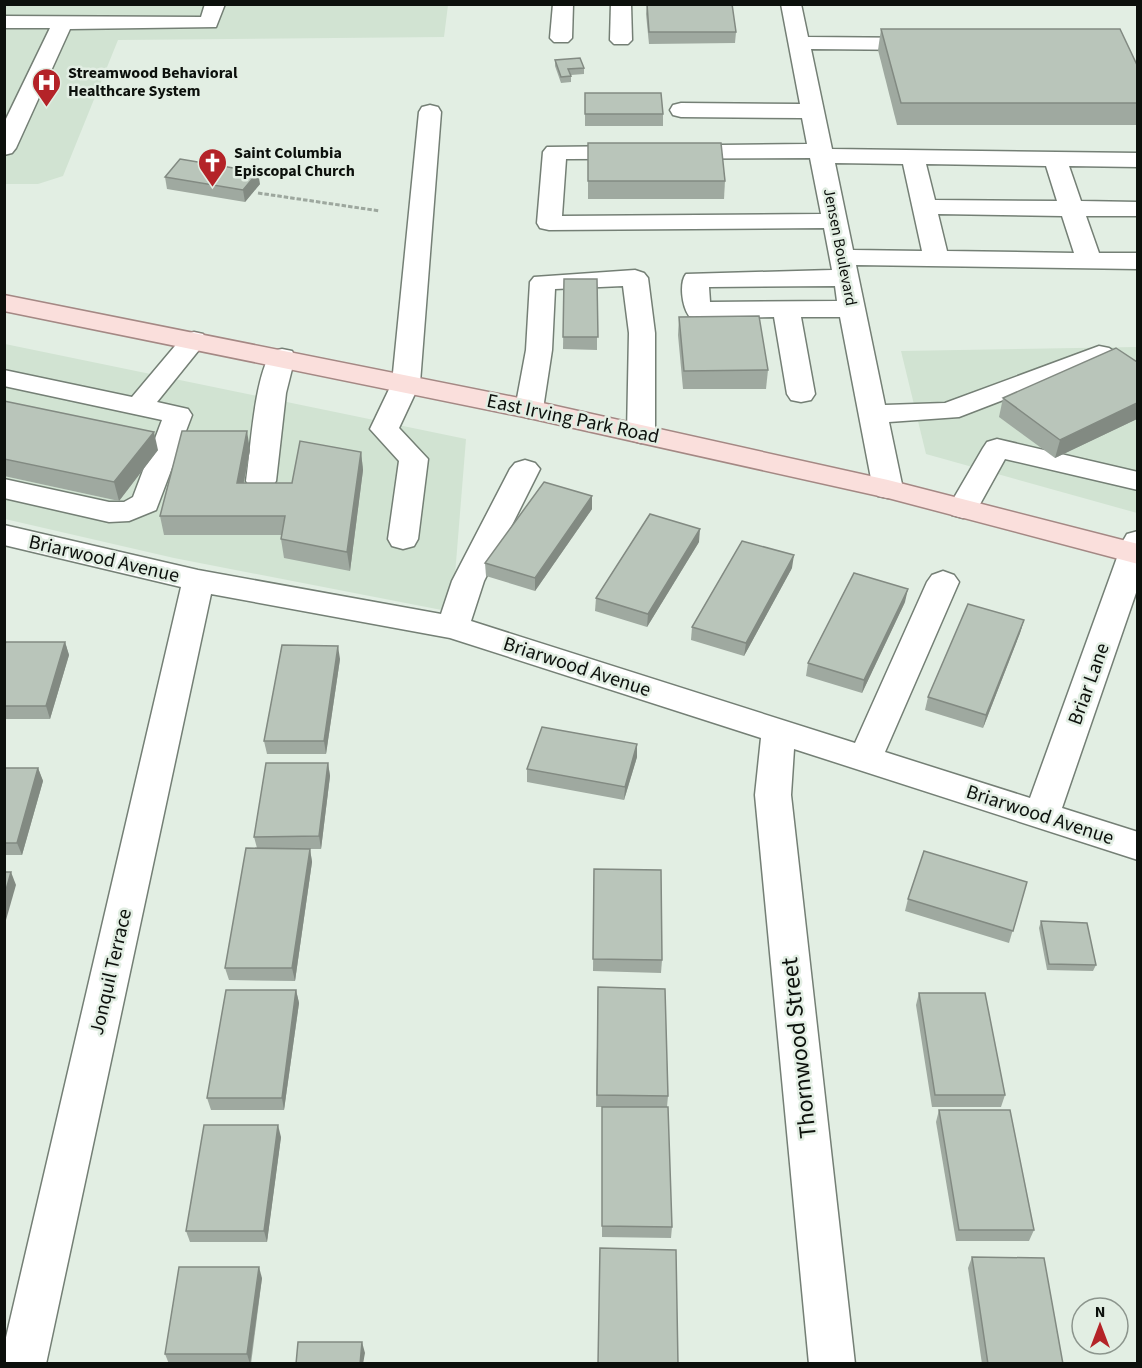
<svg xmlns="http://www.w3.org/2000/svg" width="1142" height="1368" viewBox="0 0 1142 1368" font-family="'Source Sans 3',sans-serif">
<rect width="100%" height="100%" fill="#e2eee3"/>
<!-- built -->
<g fill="#d1e3d2">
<path d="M5,5H448L444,37L118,40L63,176L38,184H5Z"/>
<path d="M5,344L466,439L452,612L174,558L5,519Z"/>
<path d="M1137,347V513L926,454L901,351Z"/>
</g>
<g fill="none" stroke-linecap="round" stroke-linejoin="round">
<defs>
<g id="minor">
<path d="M205,4H225L216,27L70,29L16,148L12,153L4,155V123L50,28H4V16L201,17Z"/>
<path d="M553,4H573L572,38L568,42H554L550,38Z"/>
<path d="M611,4H631L632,40L628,44H614L610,40Z"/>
<path d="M781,4H801L808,37L923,38L931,39L934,44L931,49L923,50L811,49L832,149L1138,153V167L1069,166L1081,201L1138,202V216H1086L1099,253H1138V269L856,265L885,405L945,403L1099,346L1109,348L1138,367V387L1128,385L1097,364L959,417L889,422L903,489L898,496L888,498L878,496L873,489L840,317H801L815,394L811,400L801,402L791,400L787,394L774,317L698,318L689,316C682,306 679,283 686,274L832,270L824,228L549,230L540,228L537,223L543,152L547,147L807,144L802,118L681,117L673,115L670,110L673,105L681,103L800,104ZM810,158L821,214L562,216L566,159ZM835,163L903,164L922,251L853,250ZM926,164L1046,166L1057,201L935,200ZM938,214L1062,216L1074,253L947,251ZM835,286L837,301L710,302L709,287Z"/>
<path d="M430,105L438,107L441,112L420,383L399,428L428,459L418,539L414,546L403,549L392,546L388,539L399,461L370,429L392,383L419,112L422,107Z"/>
<path d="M635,270L644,273L648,278L655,333V434L651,440L641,443L631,440L627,434L629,333L623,286L555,289L552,350L543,409L539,415L529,418L519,415L515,409L526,350L530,282L534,277Z"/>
<path d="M194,332L203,334L207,340L157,402L188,409L192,415L156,510L129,521L109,522L4,498V479L109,502H124L133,497L162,420L4,386V370L132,397L185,334Z"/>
<path d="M282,349L292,351L295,357L286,393L276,481L271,488L261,490L251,488L246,481C251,447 254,378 272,351Z"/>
<path d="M997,439L1138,472V490L1005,459L974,515L963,518L952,515L948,508L983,448L987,442Z"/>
<path d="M525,460L535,463L540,469L484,581L471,621L855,743L927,582L932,575L943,571L954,575L959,582L885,752L1030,798L1123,541L1127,534L1138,531V587L1062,808L1138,832V860L794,749L791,795L855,1364H809L755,795L761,738L450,638L211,594L46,1364H4V1346L181,587L4,545V525L198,570L441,614L452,581L510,469L515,463Z"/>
</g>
<path id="major" d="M4,295L529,400L888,480L1138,544V564L888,498L529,418L4,311Z"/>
</defs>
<!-- minor casing -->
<use href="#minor" stroke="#747f75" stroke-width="3"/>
<!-- major casing -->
<use href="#major" stroke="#a48884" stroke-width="3"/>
<!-- path -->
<path stroke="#9da79e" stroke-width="3" stroke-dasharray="4.5 2" stroke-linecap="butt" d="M258,193L380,211"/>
<!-- minor -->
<use href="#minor" fill="#fff" fill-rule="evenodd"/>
<!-- major -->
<use href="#major" fill="#fadfdc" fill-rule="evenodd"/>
</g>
<!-- wall -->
<g fill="#9fa9a0">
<path d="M647,4L736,32L735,43L649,44L646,14Z"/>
<path d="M881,29L1137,65V125H897L878,50Z"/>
<path d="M555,60L584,68V74L571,75V82L561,83L555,66Z"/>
<path d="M585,93L663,114V126H585Z"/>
<path d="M588,143L725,181L724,199H588Z"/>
<path d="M165,177L260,184L245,202L167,189Z"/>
<path d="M564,279H597V350L563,349Z"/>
<path d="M679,317L768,370L766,389H683L678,335Z"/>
<path d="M1137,362V419L1055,458L999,417L1003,398Z"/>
<path d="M4,401L158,450L119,501L4,476Z"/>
<path d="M250,450L244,483H292L361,452L363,470L350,571L284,558L281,539L282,535H164L160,516Z"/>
<path d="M592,496V509L535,591L486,576L485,563Z"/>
<path d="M699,542L647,627L595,611L596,598Z"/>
<path d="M792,568L744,656L691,640L692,627Z"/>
<path d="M905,602L862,693L806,676L808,663Z"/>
<path d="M1024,620L1020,633L983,728L925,710L928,697Z"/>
<path d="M65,642L69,655L50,719H4V646Z"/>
<path d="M340,659L326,754H267L264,741Z"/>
<path d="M637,744V757L624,800L527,782V769Z"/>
<path d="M328,763L330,776L321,849H310L312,862L295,981L229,980L225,968L257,848L254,837Z"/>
<path d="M4,768H38L43,781L22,855H4Z"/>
<path d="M594,869L662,960L661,973L593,971Z"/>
<path d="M1027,882L1009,943L905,911L908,899Z"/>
<path d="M1041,921L1096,965L1093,971L1047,970L1039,928Z"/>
<path d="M598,987L668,1096L667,1107L672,1227L671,1238L602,1237V1107H596Z"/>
<path d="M296,990L299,1003L284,1110H211L207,1098Z"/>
<path d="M919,993L1005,1095L1001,1107H932L916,1005Z"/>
<path d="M939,1110L1034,1230L1029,1241H956L936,1122Z"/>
<path d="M281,1137L267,1242H190L186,1231Z"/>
<path d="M972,1257L1063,1364H982L968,1268Z"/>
<path d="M262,1278L251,1364H169L165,1354Z"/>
</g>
<!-- shaded-wall -->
<g fill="#828a82">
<path d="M258,172L260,184L245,202L243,190Z"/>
<path d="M1137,403V419L1055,458L1060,440Z"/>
<path d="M247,431L250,450L240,501L237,483Z"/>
<path d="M154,432L158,450L119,501L114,482Z"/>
<path d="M361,452L363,470L350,571L347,552Z"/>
<path d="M592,496V509L535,591V578Z"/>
<path d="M700,529L699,542L647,627L648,614Z"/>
<path d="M794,555L792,568L744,656L746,643Z"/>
<path d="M908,589L905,602L862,693L864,680Z"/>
<path d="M1024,620L1020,633L983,728L986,715Z"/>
<path d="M65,642L69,655L50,719L46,706Z"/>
<path d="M338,646L340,659L326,754L324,741Z"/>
<path d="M637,744V757L624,800L625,787Z"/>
<path d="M328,763L330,776L321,849L319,836Z"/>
<path d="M38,768L43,781L22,855L17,843Z"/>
<path d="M310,849L312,862L295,981L292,968Z"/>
<path d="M11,872L16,885L4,927V897Z"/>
<path d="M296,990L299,1003L284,1110L282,1098Z"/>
<path d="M278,1125L281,1137L267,1242L264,1231Z"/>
<path d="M259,1267L262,1278L250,1364L247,1354Z"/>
<path d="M362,1342L365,1353L363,1364H360Z"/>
</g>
<!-- building -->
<g fill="#b9c5ba" stroke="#828a82" stroke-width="1.5">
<path d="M647,4H732L736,32H649Z"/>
<path d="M881,29H1120L1137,65V103H901Z"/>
<path d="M580,58L584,68L568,69L571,76L561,77L555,60Z"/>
<path d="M585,93H661L663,114H585Z"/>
<path d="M588,143H721L725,181H588Z"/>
<path d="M180,159L258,172L243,190L165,177Z"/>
<path d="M564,279H597L598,337H563Z"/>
<path d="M759,316L768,370L684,371L679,317Z"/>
<path d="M1116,348L1137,362V403L1060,440L1003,398Z"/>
<path d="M4,401L154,432L114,482L4,459Z"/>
<path d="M182,431H247L237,483H292L300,441L361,452L347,552L281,539L285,516H160Z"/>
<path d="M544,482L592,496L535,578L485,563Z"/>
<path d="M650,514L700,529L648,614L596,598Z"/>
<path d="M742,541L794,555L746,643L692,627Z"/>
<path d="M854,573L908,589L864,680L808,663Z"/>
<path d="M968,604L1024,620L986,715L928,697Z"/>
<path d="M6,642H65L46,706H4V646Z"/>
<path d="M282,645L338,646L324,741H264Z"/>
<path d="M542,727L637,744L625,787L527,769Z"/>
<path d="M266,763H328L319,836L254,837Z"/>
<path d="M4,768H38L17,843H4Z"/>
<path d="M246,848L310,849L292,968H225Z"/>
<path d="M924,851L1027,882L1013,931L908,899Z"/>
<path d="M594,869L661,870L662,960L593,959Z"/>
<path d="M4,872H11L4,897Z"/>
<path d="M1041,921L1087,923L1096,965L1049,964Z"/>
<path d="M598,987L665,989L668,1096L597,1095Z"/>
<path d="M226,990H296L282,1098H207Z"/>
<path d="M919,993H985L1005,1095H935Z"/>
<path d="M602,1107H668L672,1227L602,1226Z"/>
<path d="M939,1110H1010L1034,1230H959Z"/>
<path d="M204,1125H278L264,1231H186Z"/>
<path d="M600,1248L676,1250L678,1364H598Z"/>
<path d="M972,1257L1044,1258L1063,1364H988Z"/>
<path d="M179,1267H259L247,1354H165Z"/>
<path d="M298,1342H362L360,1364H296Z"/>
</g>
<!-- icons -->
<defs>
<symbol id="hospital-pin" viewBox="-11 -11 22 30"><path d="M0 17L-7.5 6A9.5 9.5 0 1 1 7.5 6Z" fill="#b42328" stroke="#e2eee3"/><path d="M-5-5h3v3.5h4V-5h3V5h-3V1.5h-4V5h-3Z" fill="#fff"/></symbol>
<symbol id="church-pin" viewBox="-11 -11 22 30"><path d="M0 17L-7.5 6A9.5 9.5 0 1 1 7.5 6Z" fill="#b42328" stroke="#e2eee3"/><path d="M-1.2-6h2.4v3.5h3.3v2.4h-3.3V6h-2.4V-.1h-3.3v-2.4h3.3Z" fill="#fff"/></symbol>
</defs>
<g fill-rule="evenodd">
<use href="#hospital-pin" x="30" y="66" width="33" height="45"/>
<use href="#church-pin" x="196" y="146" width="33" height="45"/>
</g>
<g text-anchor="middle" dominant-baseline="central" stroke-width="5" stroke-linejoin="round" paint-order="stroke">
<!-- far-poi labels -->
<g font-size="16" font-weight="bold" fill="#0c100c" stroke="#e2eee3" text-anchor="start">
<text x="68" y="73">Streamwood Behavioral<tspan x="68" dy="18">Healthcare System</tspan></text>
<text x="234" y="153">Saint Columbia<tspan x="234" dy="18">Episcopal Church</tspan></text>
</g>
<!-- far-street labels -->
<g font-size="16" fill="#0c100c" stroke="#e2eee3">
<text transform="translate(840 247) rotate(79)">Jensen Boulevard</text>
</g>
<!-- street labels -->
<g font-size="20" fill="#0c100c" stroke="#e2eee3">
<text transform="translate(573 419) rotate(12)">East Irving Park Road</text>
<text transform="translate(104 559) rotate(13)">Briarwood Avenue</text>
<text transform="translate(577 667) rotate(18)">Briarwood Avenue</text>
<text transform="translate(1089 684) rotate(-70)">Briar Lane</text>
<text transform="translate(1040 815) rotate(18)">Briarwood Avenue</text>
<text transform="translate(111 972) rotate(-77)">Jonquil Terrace</text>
</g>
<!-- near-street labels -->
<g font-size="24" fill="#0c100c" stroke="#e2eee3">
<text transform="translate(799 1048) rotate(-96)">Thornwood Street</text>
</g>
</g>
<!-- border -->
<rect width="1142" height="1368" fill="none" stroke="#0c100c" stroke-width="12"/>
<!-- north arrow -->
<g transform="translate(1100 1326)"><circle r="28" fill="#e2eee3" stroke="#8c958d" stroke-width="1.5"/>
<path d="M0-4.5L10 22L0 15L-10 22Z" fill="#b42328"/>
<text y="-9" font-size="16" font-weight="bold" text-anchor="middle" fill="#0c100c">N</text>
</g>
</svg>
